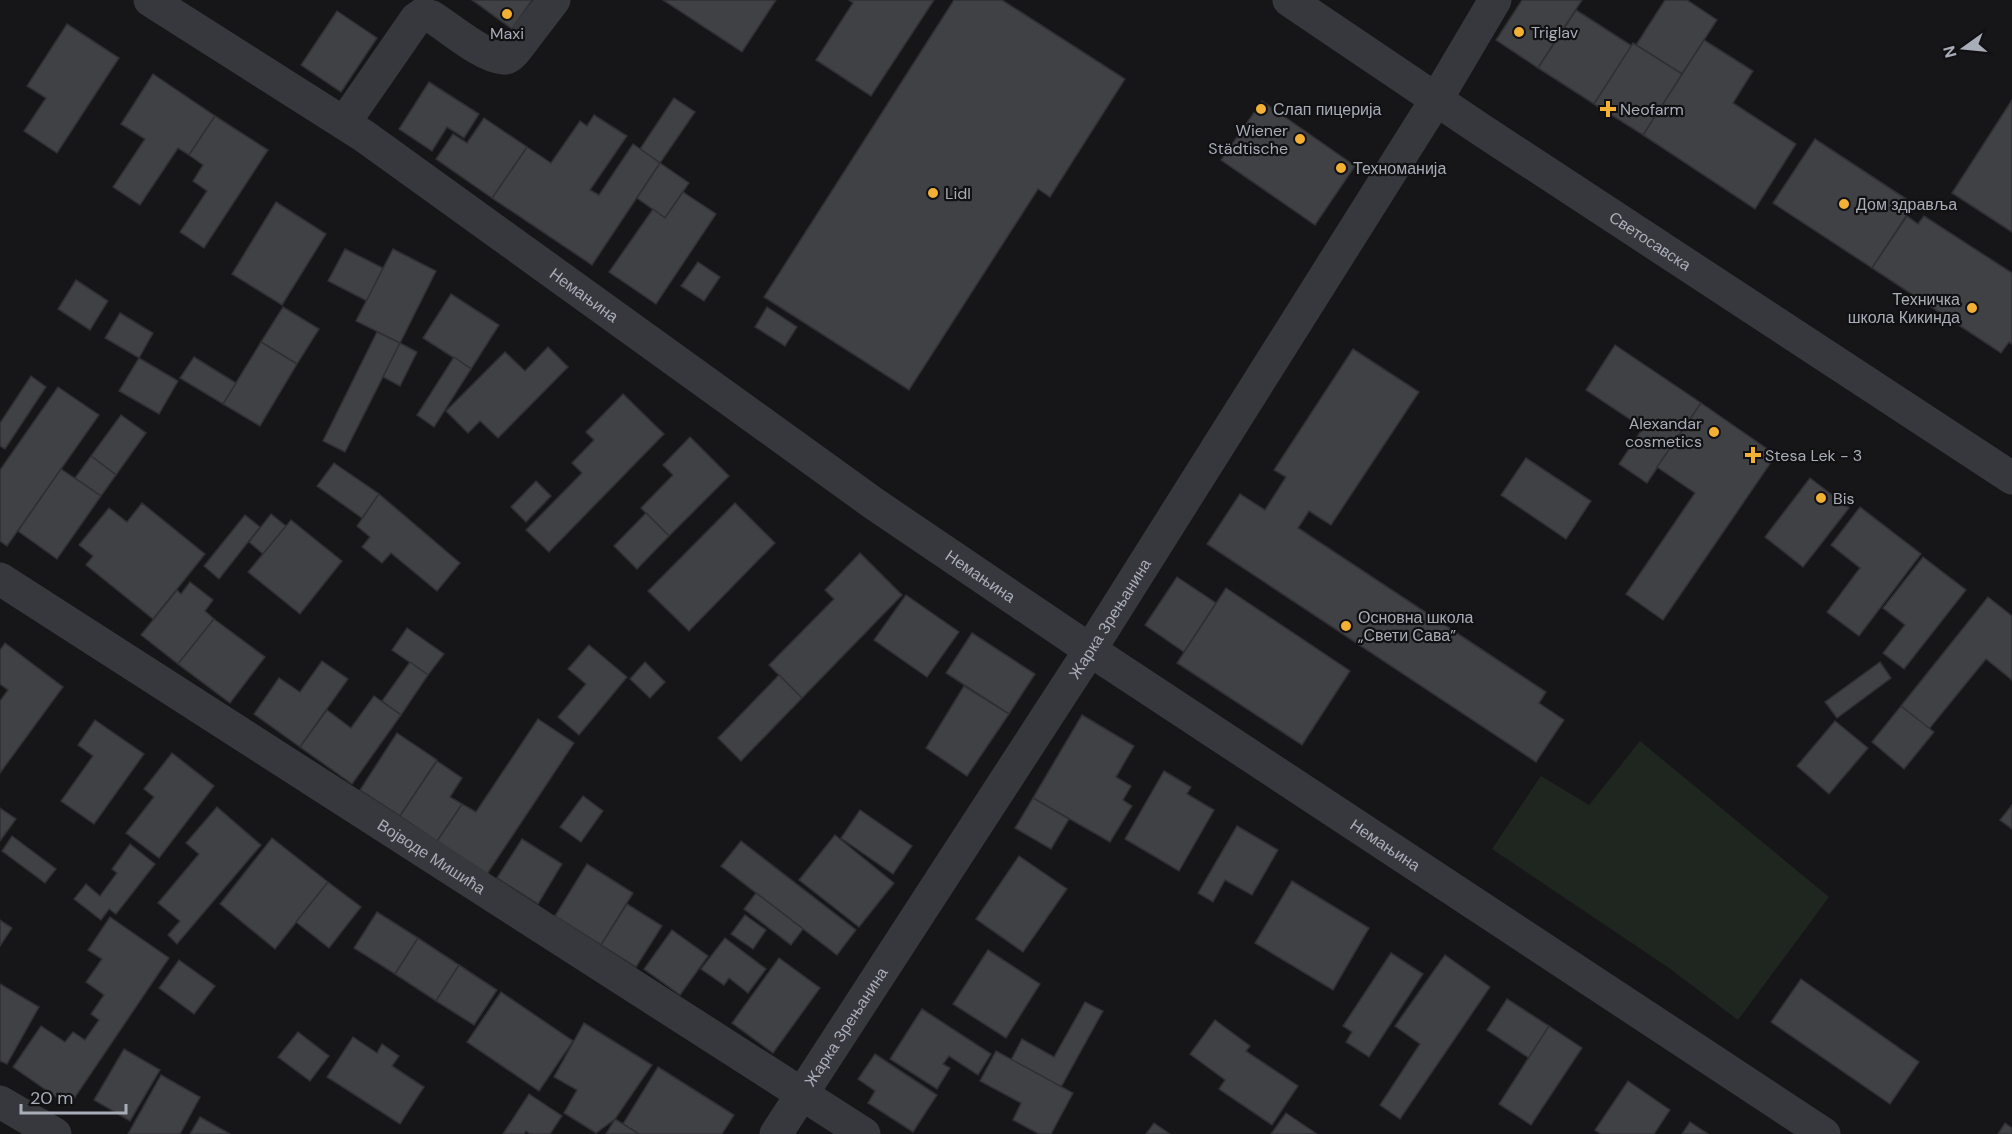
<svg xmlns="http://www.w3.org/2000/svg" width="2012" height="1134" viewBox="0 0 2012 1134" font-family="'DM Sans',sans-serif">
<rect width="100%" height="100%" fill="#161618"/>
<!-- green -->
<path fill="#1e261f" d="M1640,741L1829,897L1738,1020L1669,968L1492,849L1541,776L1589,805Z"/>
<!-- building -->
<g fill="#404145" stroke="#303034" stroke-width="1.5">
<path d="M472,0H532L512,29Z"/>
<path d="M663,0H776L742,52Z"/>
<path d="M849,0H934L871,96L816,60L853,3Z"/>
<path d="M954,0H1002L1125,79L1050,197L1038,189L909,390L764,297Z"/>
<path d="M1522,0H1582L1538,68L1496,40Z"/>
<path d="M1665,0H1687L1717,20L1682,74L1636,45Z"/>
<path d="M1576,10L1632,46L1594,104L1538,68Z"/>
<path d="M337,11L377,38L341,92L301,65Z"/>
<path d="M67,24L119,58L57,153L24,131L46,98L27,86Z"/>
<path d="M1704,40L1753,71L1733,103L1796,144L1755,209L1643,135Z"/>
<path d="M1633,43L1682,74L1643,135L1594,104Z"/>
<path d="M153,74L215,116L189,155L178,148L140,205L113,187L145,139L121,124Z"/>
<path d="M429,82L479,114L464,138L447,127L432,151L399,129Z"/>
<path d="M674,98L695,112L660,163L640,149Z"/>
<path d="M2012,100V232L1952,193Z"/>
<path d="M1262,101L1355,166L1315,225L1221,160Z"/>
<path d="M594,115L627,136L590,190L599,195L633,144L660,163L592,265L492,198L527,147L551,163L580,121L587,126Z"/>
<path d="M215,116L268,150L204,248L180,232L207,191L193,181L203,165L189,155Z"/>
<path d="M484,118L527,147L492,198L436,159L453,134L467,143Z"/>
<path d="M1815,139L1914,204L1872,268L1773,203Z"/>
<path d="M660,163L689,183L665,218L637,198Z"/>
<path d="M683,192L716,214L656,304L609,272L653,209L665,218Z"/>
<path d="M276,202L326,234L282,305L232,274Z"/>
<path d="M1907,216L1918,224L1924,216L2012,273V344L2009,342L2001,353L1872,268Z"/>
<path d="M345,249L383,268L367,301L328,281Z"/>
<path d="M393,249L436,271L400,343L356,321Z"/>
<path d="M698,262L720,277L704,301L681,286Z"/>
<path d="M76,280L108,301L90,330L58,309Z"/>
<path d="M451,294L499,325L471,369L423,338Z"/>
<path d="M283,307L319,329L297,364L261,342Z"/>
<path d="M767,307L797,327L785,346L755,327Z"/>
<path d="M120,313L153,333L139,358L105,338Z"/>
<path d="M377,332L400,343L345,452L323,441Z"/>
<path d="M261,342L297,364L260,426L223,404Z"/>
<path d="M400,343L417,352L400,386L383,377Z"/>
<path d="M1615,345L1701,403L1647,483L1619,464L1643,428L1586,390Z"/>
<path d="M548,347L568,367L498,438L480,421L468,433L446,411L505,352L525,371Z"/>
<path d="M1353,349L1419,392L1331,525L1309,511L1298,528L1546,692L1539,703L1564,720L1536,762L1207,544L1240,494L1265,510L1286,477L1274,470Z"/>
<path d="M194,357L236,383L223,404L180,378Z"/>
<path d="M454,357L471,369L434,427L417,415Z"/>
<path d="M139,358L178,381L159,414L119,391Z"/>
<path d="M31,376L46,387L5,449L0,446V423Z"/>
<path d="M58,387L99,415L7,546L0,541V470Z"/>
<path d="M623,394L664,434L549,552L526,530L582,473L572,463L594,440L586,432Z"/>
<path d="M1701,403L1776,455L1663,620L1626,594L1695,493L1657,467Z"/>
<path d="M121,415L146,433L116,475L91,456Z"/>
<path d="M690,437L729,476L669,536L641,508L673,475L663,465Z"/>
<path d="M91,456L116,475L101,496L75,478Z"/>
<path d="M1526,458L1591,501L1566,539L1501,495Z"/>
<path d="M334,463L379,494L362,518L317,486Z"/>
<path d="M61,469L101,496L57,559L18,531Z"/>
<path d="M1810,478L1849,508L1803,567L1765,537Z"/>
<path d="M536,481L551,496L526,522L511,507Z"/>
<path d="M379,494L460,563L437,591L391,553L382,563L362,547L370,537L357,526Z"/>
<path d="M142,503L205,554L153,619L86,565L93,556L79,545L109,508L127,522Z"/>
<path d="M735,503L775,543L689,631L648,591Z"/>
<path d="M1860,507L1921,554L1859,636L1827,612L1860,568L1831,545Z"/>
<path d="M646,513L669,536L637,569L614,546Z"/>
<path d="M271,514L286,526L263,554L249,542Z"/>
<path d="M245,515L260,527L219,579L204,566Z"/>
<path d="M291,520L342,561L300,614L248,572Z"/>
<path d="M860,553L902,595L802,698L769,665L834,599L825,590Z"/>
<path d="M1923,557L1966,590L1904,669L1883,653L1905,625L1883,608Z"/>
<path d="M1177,577L1216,603L1184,652L1145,625Z"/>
<path d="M190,582L213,600L205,611L214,619L178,664L141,635L177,590L181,594Z"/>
<path d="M1226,588L1350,671L1302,745L1177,663Z"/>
<path d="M906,595L959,632L927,677L874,640Z"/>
<path d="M1988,597L2012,616V680L1986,659L1929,729L1901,706Z"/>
<path d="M214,619L265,657L230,703L178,664Z"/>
<path d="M407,628L444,654L428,675L392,650Z"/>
<path d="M972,633L1035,674L1009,714L946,673Z"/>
<path d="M5,643L63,687L0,773V701L8,690L0,684V650Z"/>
<path d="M589,645L627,677L579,735L558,717L586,684L568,669Z"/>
<path d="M322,661L348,679L300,747L254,714L279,678L300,692Z"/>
<path d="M410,662L428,675L401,715L382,701Z"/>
<path d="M645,662L665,682L650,698L630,679Z"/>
<path d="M1880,662L1891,678L1837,718L1825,702Z"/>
<path d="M779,675L802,698L741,761L718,738Z"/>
<path d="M964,686L1009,714L967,776L926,748Z"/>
<path d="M374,696L401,715L352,784L300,747L327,710L351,728Z"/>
<path d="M1901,706L1934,732L1904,769L1872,742Z"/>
<path d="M1082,715L1134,746L1116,777L1131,786L1123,800L1132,806L1110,842L1033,798Z"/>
<path d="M538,719L574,743L487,874L437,841L462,804L476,812Z"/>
<path d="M95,720L144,754L94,824L61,801L93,756L78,745Z"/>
<path d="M1835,721L1868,748L1829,794L1797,766Z"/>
<path d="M397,733L437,760L400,816L360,790Z"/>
<path d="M172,753L214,786L159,858L126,833L154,797L144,789Z"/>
<path d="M437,761L462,778L450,797L462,804L437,841L400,816Z"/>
<path d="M1164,771L1191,787L1187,794L1214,810L1179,871L1125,839Z"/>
<path d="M583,796L603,811L581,842L560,827Z"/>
<path d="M1033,798L1069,819L1051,849L1015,828Z"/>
<path d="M2012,805V829L2000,820Z"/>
<path d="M217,807L261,845L177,944L168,935L180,921L158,903L199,854L186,843Z"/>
<path d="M0,808L16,819L0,841Z"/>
<path d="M860,810L912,846L893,874L841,838Z"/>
<path d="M1237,826L1278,850L1252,895L1225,880L1213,902L1198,893Z"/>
<path d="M835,835L894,883L859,927L799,880Z"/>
<path d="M12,836L56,869L45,883L2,851Z"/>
<path d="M272,838L328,882L275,949L220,904Z"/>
<path d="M522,839L562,864L538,904L497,878Z"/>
<path d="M741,841L856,930L837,955L721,866Z"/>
<path d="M130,844L155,864L116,914L109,909L101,920L74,899L86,884L100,896L117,873L112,869Z"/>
<path d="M1019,856L1067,889L1023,952L976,919Z"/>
<path d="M587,864L633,893L601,945L555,916Z"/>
<path d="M1292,881L1369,928L1333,990L1255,943Z"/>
<path d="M328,882L361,907L329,948L296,922Z"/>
<path d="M756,893L803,929L791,945L744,909Z"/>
<path d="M627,904L662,926L636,967L601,945Z"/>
<path d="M377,912L418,938L395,974L354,948Z"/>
<path d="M745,915L766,930L753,949L731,934Z"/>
<path d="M110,917L169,958L69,1106L13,1067L41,1026L65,1042L73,1032L85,1040L99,1020L91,1014L104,995L86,982L102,959L88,950Z"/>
<path d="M0,920L12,928L0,946Z"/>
<path d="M672,930L708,956L680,995L644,969Z"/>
<path d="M418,938L459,965L436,1001L395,974Z"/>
<path d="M725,938L766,969L748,993L729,978L724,985L701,969Z"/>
<path d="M988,950L1040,984L1006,1038L953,1004Z"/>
<path d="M1391,953L1423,974L1369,1057L1346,1042L1352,1032L1343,1026Z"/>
<path d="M1445,955L1490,987L1400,1119L1380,1105L1420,1044L1395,1026Z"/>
<path d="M779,958L820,988L773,1053L732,1023Z"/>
<path d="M179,960L215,986L194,1014L159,988Z"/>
<path d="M459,965L497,990L474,1025L436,1001Z"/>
<path d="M1801,979L1919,1062L1890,1104L1771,1022Z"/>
<path d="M0,984L39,1007L7,1064L0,1061Z"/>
<path d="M501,992L573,1041L539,1091L467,1042Z"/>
<path d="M1507,999L1549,1026L1529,1058L1487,1030Z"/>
<path d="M1085,1002L1103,1011L1061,1087L1011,1060L1022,1039L1054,1057Z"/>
<path d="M922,1009L991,1054L978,1075L949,1056L943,1064L950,1068L937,1089L890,1059Z"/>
<path d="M1215,1020L1250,1046L1246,1051L1298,1086L1272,1125L1219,1089L1225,1080L1190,1054Z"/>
<path d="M584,1023L652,1065L615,1119L596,1133L564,1113L577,1090L554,1077Z"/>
<path d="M1549,1026L1582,1048L1531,1125L1499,1104Z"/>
<path d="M298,1032L329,1056L310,1081L278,1057Z"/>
<path d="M353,1037L377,1053L382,1044L399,1056L392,1066L424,1087L400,1124L327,1077Z"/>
<path d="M124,1049L160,1070L130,1121L94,1100Z"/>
<path d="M996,1051L1073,1093L1051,1134H1039L1013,1120L1021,1103L980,1081Z"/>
<path d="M875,1054L937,1095L913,1132L868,1103L875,1091L858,1079Z"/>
<path d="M658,1067L734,1115L722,1134H639L623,1124Z"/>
<path d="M161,1075L200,1097L180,1134H128Z"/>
<path d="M1628,1081L1670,1110L1654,1134H1601L1595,1130Z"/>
<path d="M529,1094L562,1116L550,1134H530L526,1131L524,1134H503Z"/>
<path d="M1286,1113L1317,1134H1271Z"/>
<path d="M200,1117L230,1134H190Z"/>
<path d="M615,1119L639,1134H606Z"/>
<path d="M1690,1122L1708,1134H1682Z"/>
<path d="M1154,1123L1170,1134H1146Z"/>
<path d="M2005,1123L2012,1128V1134H1998Z"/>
</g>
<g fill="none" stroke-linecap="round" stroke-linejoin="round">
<!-- minor -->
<g stroke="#37383d" stroke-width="33">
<path id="s1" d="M150,0L364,136L873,503L1090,650L1824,1134"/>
<path id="s2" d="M1289,0L1477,127L2012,478"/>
<path d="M344,123L416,19L423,14L432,17C450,28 483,57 503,58C508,59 511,55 515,51L554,0"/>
<path id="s3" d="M0,579L864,1134"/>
<path d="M0,1102L55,1134"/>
<path id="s4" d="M776,1134L1090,650L1436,100L1495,0"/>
</g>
</g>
<!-- markers -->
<g fill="#f2b134" stroke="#111113" stroke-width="2">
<circle cx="507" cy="14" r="6"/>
<circle cx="1519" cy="32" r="6"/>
<circle cx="1261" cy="109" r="6"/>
<path d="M1605 100h6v6h6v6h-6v6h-6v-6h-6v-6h6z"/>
<circle cx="1300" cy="139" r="6"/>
<circle cx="1341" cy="168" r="6"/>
<circle cx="933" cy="193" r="6"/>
<circle cx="1844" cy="204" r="6"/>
<circle cx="1972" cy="308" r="6"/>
<circle cx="1714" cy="432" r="6"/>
<path d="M1750 446h6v6h6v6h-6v6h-6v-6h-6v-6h6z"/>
<circle cx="1821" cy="498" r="6"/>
<circle cx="1346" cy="626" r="6"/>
</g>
<g text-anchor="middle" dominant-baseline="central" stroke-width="4.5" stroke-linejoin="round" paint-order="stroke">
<!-- poi labels -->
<g font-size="16" fill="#a8adb8" stroke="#111113" text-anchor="start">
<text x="1531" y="32">Triglav</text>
<text x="507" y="33" text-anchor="middle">Maxi</text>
<text x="1273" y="109">Слап пицерија</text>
<text x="1620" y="109">Neofarm</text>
<text x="1288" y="130" text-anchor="end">Wiener<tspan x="1288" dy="18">Städtische</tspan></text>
<text x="1353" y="168">Техноманија</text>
<text x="945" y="193">Lidl</text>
<text x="1856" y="204">Дом здравља</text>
<text x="1960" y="299" text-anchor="end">Техничка<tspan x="1960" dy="18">школа Кикинда</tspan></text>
<text x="1702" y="423" text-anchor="end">Alexandar<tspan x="1702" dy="18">cosmetics</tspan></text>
<text x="1765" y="455">Stesa Lek - 3</text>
<text x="1833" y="498">Bis</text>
<text x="1358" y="617">Основна школа<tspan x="1358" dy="18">„Свети Сава”</tspan></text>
</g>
<!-- street labels -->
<g font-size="16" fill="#a8adb8" stroke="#111113">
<text stroke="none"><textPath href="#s2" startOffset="434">Светосавска</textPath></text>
<text stroke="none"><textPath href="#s1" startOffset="525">Немањина</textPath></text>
<text stroke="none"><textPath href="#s1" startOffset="1011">Немањина</textPath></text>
<text stroke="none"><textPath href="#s4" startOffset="614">Жарка Зрењанина</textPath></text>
<text stroke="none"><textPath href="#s1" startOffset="1497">Немањина</textPath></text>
<text stroke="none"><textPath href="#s3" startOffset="513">Војводе Мишића</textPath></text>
<text stroke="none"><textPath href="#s4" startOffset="128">Жарка Зрењанина</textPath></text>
</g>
</g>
<!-- north arrow -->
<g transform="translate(1964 48) rotate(255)" stroke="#111113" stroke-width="4.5" paint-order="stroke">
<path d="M0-4.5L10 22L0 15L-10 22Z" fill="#a8adb8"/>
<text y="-9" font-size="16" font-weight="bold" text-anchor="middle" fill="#a8adb8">N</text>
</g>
<!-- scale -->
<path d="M21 1104v9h105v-9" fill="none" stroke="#a8adb8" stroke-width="3"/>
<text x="30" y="1104" font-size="18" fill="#a8adb8" stroke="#111113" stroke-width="4.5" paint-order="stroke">20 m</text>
</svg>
